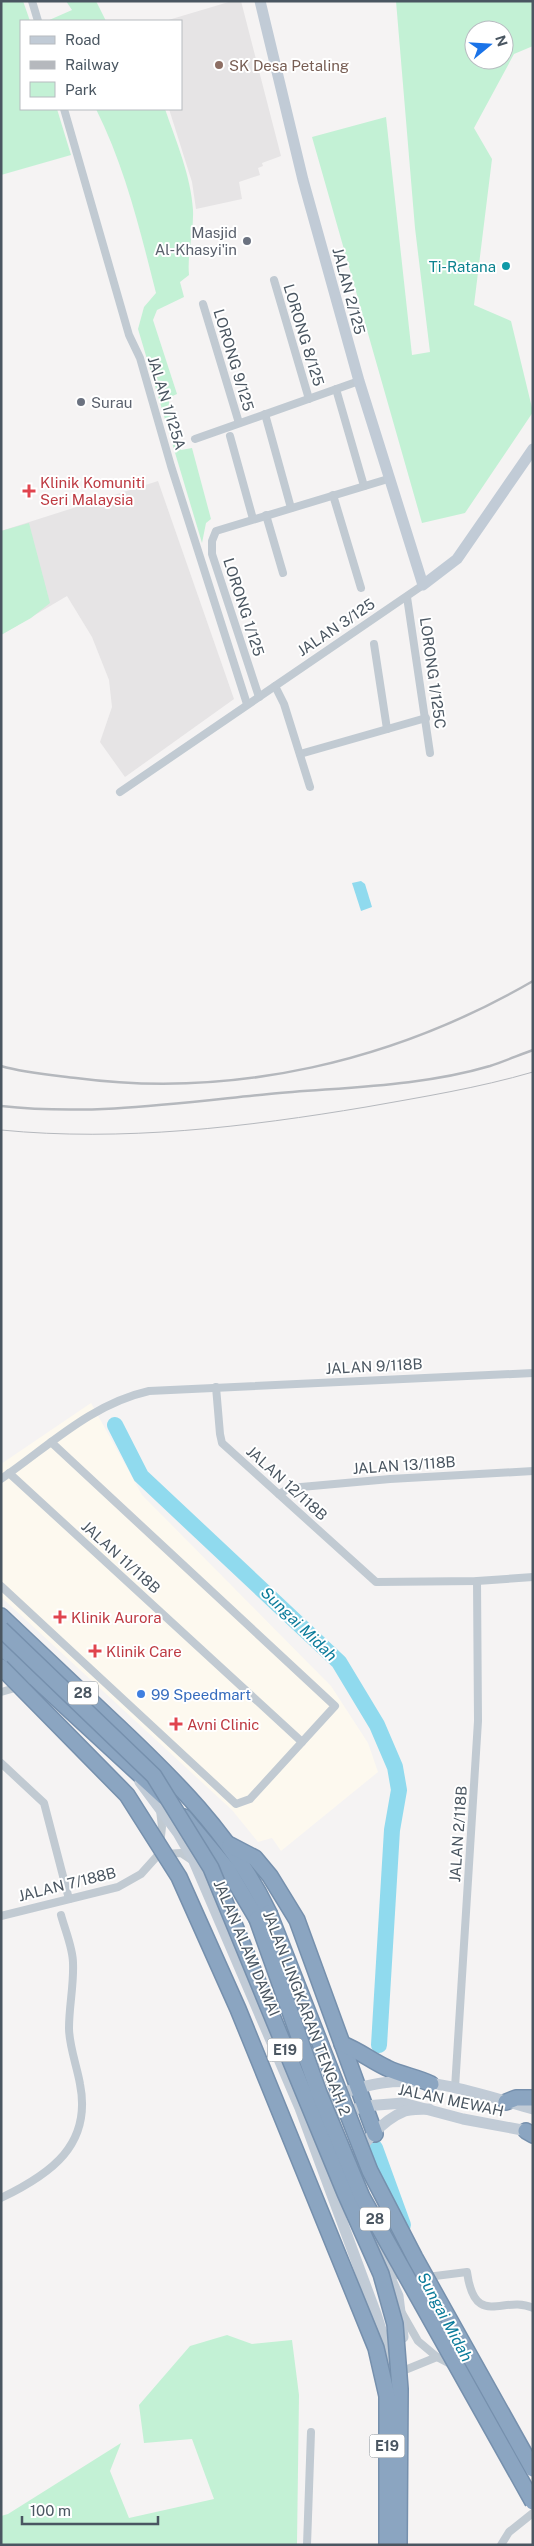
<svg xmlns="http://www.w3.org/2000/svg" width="534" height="2546" viewBox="0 0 534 2546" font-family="'Public Sans',sans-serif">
<rect width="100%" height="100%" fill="#f5f3f3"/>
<!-- commercial -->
<path fill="#fdf9ef" d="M91,1403L142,1495L331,1686L368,1743L378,1772L281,1851L272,1838L258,1842L232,1810L1,1597V1464Z"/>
<!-- education -->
<g fill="#e6e4e5">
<path d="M232,1H241L281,156L262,163L263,166L258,168L260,175L239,182L242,199L196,209L192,182L169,109H181V21H165Z"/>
<path d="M158,481L234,699L125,777L100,742L112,707L109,680L92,637L67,596L1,635V531Z"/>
</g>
<!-- green -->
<g fill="#c3f1d5" fill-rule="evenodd">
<path d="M1,1H23L30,21H21V109H57L71,155L1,175Z"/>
<path d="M66,1H96L106,21H47L72,10Z"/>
<path d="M396,1H533V46L514,54L474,128L492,159L474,305L511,321L533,412L465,513L422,523L312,137L386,117L412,355L430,352L415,228ZM474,30H504V60H474Z"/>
<path d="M96,109H165C176,141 191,176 193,210C194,232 187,253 189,275L180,282L184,297L157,310L153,320L177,394L168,398L181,450L192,448L211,519L206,523L202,543L138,329L144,307L156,293C140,230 125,167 96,109Z"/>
<path d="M29,523L50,603L31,618L1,635V531Z"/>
<path d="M227,2335L252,2344L292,2340L299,2395L297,2544L1,2545V2516L8,2514L121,2443L110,2471L129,2518L214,2499L192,2439L144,2443L139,2405L190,2346Z"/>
</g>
<!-- water -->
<path fill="#90daee" d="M361,881L365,884L372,907L361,911L352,883Z"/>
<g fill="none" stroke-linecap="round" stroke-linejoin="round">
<!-- river -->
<g stroke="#90daee" stroke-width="16">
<path d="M115,1425L141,1476L339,1662L377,1725L395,1767L399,1790L392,1830L379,2045"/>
<path d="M375,2148L403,2225"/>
</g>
<defs>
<g id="highway">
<path d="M1,1616C37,1650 73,1684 109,1718C171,1776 232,1835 269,1913"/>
<path d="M1,1647L164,1797"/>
<path d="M184,1817L228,1870L257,1919"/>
<path d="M230,1845L255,1858L270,1876L297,1920L375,2134"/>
<path d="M342,2044C360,2051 370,2060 387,2068C401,2075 417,2077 431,2084"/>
<path d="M506,2102L516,2098H533"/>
<path d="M526,2131L533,2135"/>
</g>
</defs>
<!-- highway casing -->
<use href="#highway" stroke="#7690ad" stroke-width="18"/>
<!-- street -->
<g stroke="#c1cad2" stroke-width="8">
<path d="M32,1L38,21"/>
<path d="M64,109L129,335L140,358L171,466L247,704"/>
<path d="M274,280L309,399"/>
<path d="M203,304L239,423"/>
<path d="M336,389L364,486"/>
<path d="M265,414L291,508"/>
<path d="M230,436L253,519"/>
<path d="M195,439L359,381"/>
<path d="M333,495L361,588"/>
<path d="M266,515L283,573"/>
<path d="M407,597L430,753"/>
<path d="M374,644L387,729"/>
<path d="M275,686L284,704L310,787"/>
<path d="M259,697L212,554V541L216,531L388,479"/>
<path d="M300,754L426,718"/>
<path d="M120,792L423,585"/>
<path d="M216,1387L220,1434L222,1443L376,1582L477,1581L533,1577"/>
<path d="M9,1473L302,1742"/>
<path d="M1,1479C49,1446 91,1404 149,1391L533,1373"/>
<path d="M279,1494L290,1488L390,1479L533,1471"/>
<path d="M1,1586L236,1804L250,1799L335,1706L51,1442"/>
<path d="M1,1692L15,1688L33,1678"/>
<path d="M1,1763L44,1803L69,1899"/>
<path d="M164,1854L181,1853L193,1861"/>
<path d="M1,1916L118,1887L141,1874L159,1854L162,1827L160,1810"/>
<path d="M455,2088L478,1721L477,1581"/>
<path d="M1,2198C51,2174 92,2145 80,2084C77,2066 69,2046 69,2028C69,2006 74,1985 73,1963C73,1948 65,1930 61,1915"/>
<path d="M390,2273L411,2279L467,2272C475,2330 504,2294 533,2308"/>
<path d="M402,2313L418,2341L437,2357L454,2366"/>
<path d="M405,2370L437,2357"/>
<path d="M307,2545L311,2432"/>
<path d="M501,2545L509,2532L533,2513"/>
</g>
<!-- secondary -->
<g stroke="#c1cbd6" stroke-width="11">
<path d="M260,1L303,180L359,381L423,585L457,559L533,449"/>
<path d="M140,1782L178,1833L193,1859L300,2108L376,2314L389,2355L392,2374"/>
<path d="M315,2102C337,2095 359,2086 382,2083C433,2076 485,2096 533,2109"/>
<path d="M324,2119L365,2106L403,2103L463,2119L533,2132"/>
<path d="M348,2171C357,2148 382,2120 405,2111C413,2109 422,2109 429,2109"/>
<path d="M367,2225L398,2296L403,2337"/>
</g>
<!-- highway -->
<use href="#highway" stroke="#8ba5c1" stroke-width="15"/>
<!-- tram -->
<path stroke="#b5b8bd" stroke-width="1" d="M1,1130C122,1142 247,1127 366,1107C422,1097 478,1088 533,1072"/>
<!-- rail -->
<g stroke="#b5b8bd" stroke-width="2.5">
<path d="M1,1066C25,1073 51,1075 76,1078C234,1099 395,1061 533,981"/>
<path d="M1,1106C91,1116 179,1103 269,1094C342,1087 419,1087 490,1066C505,1061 519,1055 533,1050"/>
</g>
<defs>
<g id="highway-bridge">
<path d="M1,1629L154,1776L211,1868L345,2193L381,2274L395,2324L400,2389L399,2545"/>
<path d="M1,1667L127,1795L179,1877L238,2009L376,2348L387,2396V2545"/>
<path d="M269,1913L370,2171L415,2258L533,2469"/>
<path d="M257,1919L319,2093L362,2197L533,2502"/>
</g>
</defs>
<!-- highway-bridge casing -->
<use href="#highway-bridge" stroke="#7690ad" stroke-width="18" stroke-linecap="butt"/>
<!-- highway-bridge -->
<use href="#highway-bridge" stroke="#8ba5c1" stroke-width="15"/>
</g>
<!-- markers -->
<circle fill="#8d6e63" stroke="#fff" stroke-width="2" cx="219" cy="65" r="5"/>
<g fill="#6b7280" stroke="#fff" stroke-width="2">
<circle cx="247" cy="241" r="5"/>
<circle cx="81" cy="402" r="5"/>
</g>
<circle fill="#0f9aa8" stroke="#fff" stroke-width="2" cx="506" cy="266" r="5"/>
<g fill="#e0444e" stroke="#fff" stroke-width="2">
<path d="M26.5 483.5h5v5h5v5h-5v5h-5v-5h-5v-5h5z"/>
<path d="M57.5 1609.5h5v5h5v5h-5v5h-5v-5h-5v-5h5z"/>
<path d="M92.5 1643.5h5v5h5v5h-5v5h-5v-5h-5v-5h5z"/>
<path d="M173.5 1716.5h5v5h5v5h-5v5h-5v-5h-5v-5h5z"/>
</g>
<circle fill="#3f7fe0" stroke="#fff" stroke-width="2" cx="141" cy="1694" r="5"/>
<g text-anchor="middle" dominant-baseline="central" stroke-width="4" stroke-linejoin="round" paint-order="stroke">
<!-- shield labels -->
<g fill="#fff" stroke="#808990" stroke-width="1">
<rect x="68" y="1681.5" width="30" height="23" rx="4"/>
<rect x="267.5" y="2038.5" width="35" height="23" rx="4"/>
<rect x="360" y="2207.5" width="30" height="23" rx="4"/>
<rect x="369.5" y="2434.5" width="35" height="23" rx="4"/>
</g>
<g font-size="14" font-weight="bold" fill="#4a5661">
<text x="83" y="1693">28</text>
<text x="285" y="2050">E19</text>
<text x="375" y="2219">28</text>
<text x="387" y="2446">E19</text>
</g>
<!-- education labels -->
<g font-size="15" fill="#785e54" stroke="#fff" text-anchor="start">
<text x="229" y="65">SK Desa Petaling</text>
</g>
<!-- worship labels -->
<g font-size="15" fill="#5b616d" stroke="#fff" text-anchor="end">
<text x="237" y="232">Masjid<tspan x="237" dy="17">Al-Khasyi'in</tspan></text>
<text x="91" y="402" text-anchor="start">Surau</text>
</g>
<!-- culture labels -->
<g font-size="15" fill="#0d838f" stroke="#fff" text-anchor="end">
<text x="496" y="266">Ti-Ratana</text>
</g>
<!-- street labels -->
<g font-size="15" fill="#4a5661" stroke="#fff">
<text transform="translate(349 291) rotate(75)">JALAN 2/125</text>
<text transform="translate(304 335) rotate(73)">LORONG 8/125</text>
<text transform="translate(234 360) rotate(73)">LORONG 9/125</text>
<text transform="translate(167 403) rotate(73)">JALAN 1/125A</text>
<text transform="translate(244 607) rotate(72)">LORONG 1/125</text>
<text transform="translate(336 627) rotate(-34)">JALAN 3/125</text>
<text transform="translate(433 673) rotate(82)">LORONG 1/125C</text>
<text transform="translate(374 1366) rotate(-3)">JALAN 9/118B</text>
<text transform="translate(404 1465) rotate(-4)">JALAN 13/118B</text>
<text transform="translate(287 1483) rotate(42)">JALAN 12/118B</text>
<text transform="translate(121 1557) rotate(42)">JALAN 11/118B</text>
<text transform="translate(458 1834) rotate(-86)">JALAN 2/118B</text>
<text transform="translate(67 1884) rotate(-14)">JALAN 7/188B</text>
<text transform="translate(247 1948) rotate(67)">JALAN ALAM DAMAI</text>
<text transform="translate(307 2013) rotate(69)">JALAN LINGKARAN TENGAH 2</text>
<text transform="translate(451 2100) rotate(12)">JALAN MEWAH</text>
</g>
<!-- health labels -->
<g font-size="15" fill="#be3a42" stroke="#fff" text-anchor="start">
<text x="40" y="482">Klinik Komuniti<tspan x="40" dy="17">Seri Malaysia</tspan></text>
<text x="71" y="1617">Klinik Aurora</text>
<text x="106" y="1651">Klinik Care</text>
<text x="187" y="1724">Avni Clinic</text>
</g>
<!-- shop labels -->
<g font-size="15" fill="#366cbe" stroke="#fff" text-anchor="start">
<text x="151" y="1694">99 Speedmart</text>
</g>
<!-- water labels -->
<g font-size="16" font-style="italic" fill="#0c7c9b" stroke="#fff">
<text transform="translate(299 1624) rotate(44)">Sungai Midah</text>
<text transform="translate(445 2317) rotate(62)">Sungai Midah</text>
</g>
</g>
<!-- border -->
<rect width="534" height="2546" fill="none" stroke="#4a5661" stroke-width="5"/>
<!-- legend -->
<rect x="20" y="20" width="162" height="90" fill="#ffffff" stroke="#b7bbc0"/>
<rect x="30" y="36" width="25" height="8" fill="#c1cbd6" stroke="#b7bbc0"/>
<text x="65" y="45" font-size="15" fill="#4a5661">Road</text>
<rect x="30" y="61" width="25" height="8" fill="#b5b8bd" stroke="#b7bbc0"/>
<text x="65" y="70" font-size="15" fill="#4a5661">Railway</text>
<rect x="30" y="82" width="25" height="15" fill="#c3f1d5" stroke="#b7bbc0"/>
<text x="65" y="95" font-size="15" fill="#4a5661">Park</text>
<!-- north arrow -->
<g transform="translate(489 45) rotate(72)"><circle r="24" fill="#ffffff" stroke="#b7bbc0"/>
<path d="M0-4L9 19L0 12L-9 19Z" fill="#1a73e8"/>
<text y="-8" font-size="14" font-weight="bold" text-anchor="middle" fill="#4a5661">N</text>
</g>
<!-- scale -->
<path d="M22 2516v8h136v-8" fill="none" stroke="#4a5661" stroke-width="2.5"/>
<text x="30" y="2516" font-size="15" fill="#4a5661" stroke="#ffffff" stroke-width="4" paint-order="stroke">100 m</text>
</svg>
